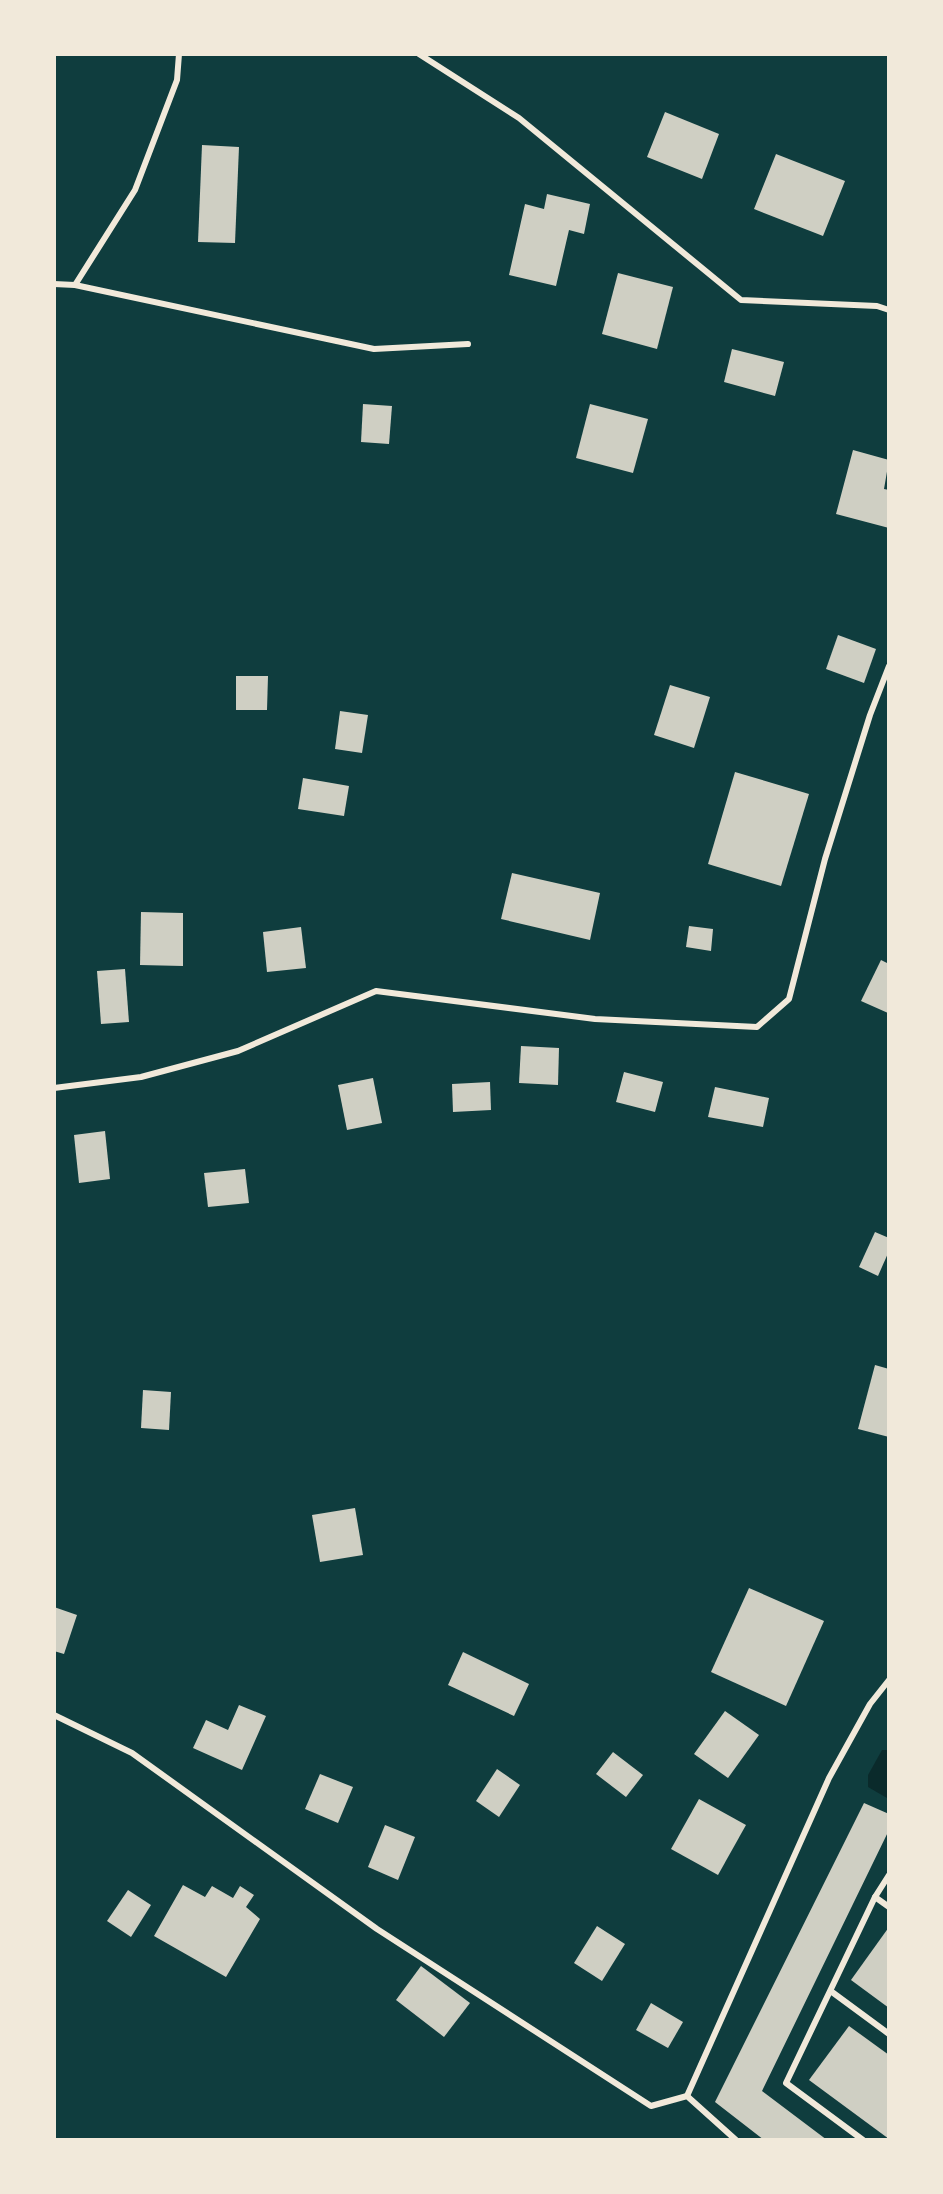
<svg xmlns="http://www.w3.org/2000/svg" width="943" height="2194" viewBox="0 0 943 2194" font-family="Raleway,sans-serif">
<rect width="100%" height="100%" fill="#0f3d3e"/>
<!-- water -->
<path fill="#0a2a2b" d="M882,1750H889L887,1798L868,1787V1775Z"/>
<!-- building -->
<g fill="#cfcfc3">
<path d="M665,112L719,134L702,179L647,157Z"/>
<path d="M202,145L239,147L235,243L198,242Z"/>
<path d="M776,154L845,181L823,236L754,209Z"/>
<path d="M547,194L590,204L584,234L569,230L556,286L509,275L525,204L544,209Z"/>
<path d="M618,273L673,287L657,349L602,334Z"/>
<path d="M732,349L784,362L775,396L724,382Z"/>
<path d="M363,404L392,406L389,444L361,442Z"/>
<path d="M590,404L648,419L633,473L576,458Z"/>
<path d="M853,450L889,460L884,489L889,490V528L836,514Z"/>
<path d="M838,635L876,649L864,683L826,669Z"/>
<path d="M236,676H268L267,710H236Z"/>
<path d="M670,685L710,697L694,748L654,735Z"/>
<path d="M340,711L368,715L362,753L335,749Z"/>
<path d="M735,772L809,794L781,886L708,864Z"/>
<path d="M303,778L349,786L344,816L298,809Z"/>
<path d="M512,873L600,893L590,940L501,919Z"/>
<path d="M141,912L183,913V966L140,965Z"/>
<path d="M689,926L713,929L711,951L686,947Z"/>
<path d="M301,927L306,968L267,972L263,932Z"/>
<path d="M881,960L889,964L888,1013L861,1001Z"/>
<path d="M125,969L129,1022L101,1024L97,971Z"/>
<path d="M521,1046L559,1048L558,1085L519,1083Z"/>
<path d="M624,1072L663,1082L655,1112L616,1102Z"/>
<path d="M373,1078L382,1123L347,1130L338,1085Z"/>
<path d="M490,1082L491,1110L453,1112L452,1084Z"/>
<path d="M715,1087L769,1098L763,1127L708,1117Z"/>
<path d="M105,1131L110,1179L79,1183L74,1135Z"/>
<path d="M245,1169L249,1203L208,1207L204,1173Z"/>
<path d="M875,1232L889,1238V1251L878,1276L859,1267Z"/>
<path d="M875,1365L889,1369V1437L858,1429Z"/>
<path d="M143,1390L171,1392L169,1430L141,1428Z"/>
<path d="M355,1508L363,1555L320,1562L312,1515Z"/>
<path d="M749,1588L824,1621L786,1706L711,1672Z"/>
<path d="M54,1607L77,1615L64,1654L54,1651Z"/>
<path d="M463,1652L529,1684L514,1716L448,1685Z"/>
<path d="M239,1705L266,1716L242,1770L193,1748L206,1720L228,1730Z"/>
<path d="M725,1711L759,1735L728,1778L694,1754Z"/>
<path d="M613,1752L643,1775L626,1797L596,1774Z"/>
<path d="M497,1769L520,1785L499,1817L476,1801Z"/>
<path d="M320,1774L353,1787L338,1823L305,1809Z"/>
<path d="M699,1799L746,1825L718,1875L671,1849Z"/>
<path d="M864,1803L889,1814V1830L762,2091L827,2140H764L715,2102Z"/>
<path d="M385,1825L415,1837L398,1880L368,1867Z"/>
<path d="M183,1885L205,1897L212,1886L233,1898L240,1886L254,1895L246,1907L260,1919L226,1977L154,1936Z"/>
<path d="M128,1890L151,1905L131,1937L107,1921Z"/>
<path d="M597,1926L625,1944L602,1981L574,1963Z"/>
<path d="M889,1927V2008L851,1980Z"/>
<path d="M421,1966L470,2003L444,2037L396,2000Z"/>
<path d="M651,2003L683,2022L668,2048L636,2030Z"/>
<path d="M849,2026L889,2055V2139L809,2080Z"/>
</g>
<g fill="none" stroke-linecap="round" stroke-linejoin="round">
<!-- service -->
<g stroke="#f1e9da" stroke-width="6">
<path d="M419,54L519,118L741,300L877,306L889,310"/>
<path d="M54,284L75,285L135,190L177,80L179,54"/>
<path d="M75,285L374,349L468,344"/>
<path d="M54,1088L141,1077L238,1051L376,991L595,1019L757,1027L789,999L825,859L870,715L889,666"/>
<path d="M54,1715L132,1753L377,1929L651,2106L687,2096L736,2140"/>
<path d="M875,1897L889,1907"/>
<path d="M832,1992L889,2034"/>
<path d="M687,2096L829,1778L870,1704L889,1680"/>
<path d="M863,2140L786,2083L875,1897L889,1875"/>
</g>
</g>
<!-- border -->
<rect width="943" height="2194" fill="none" stroke="#f1e9da" stroke-width="112"/>
</svg>
